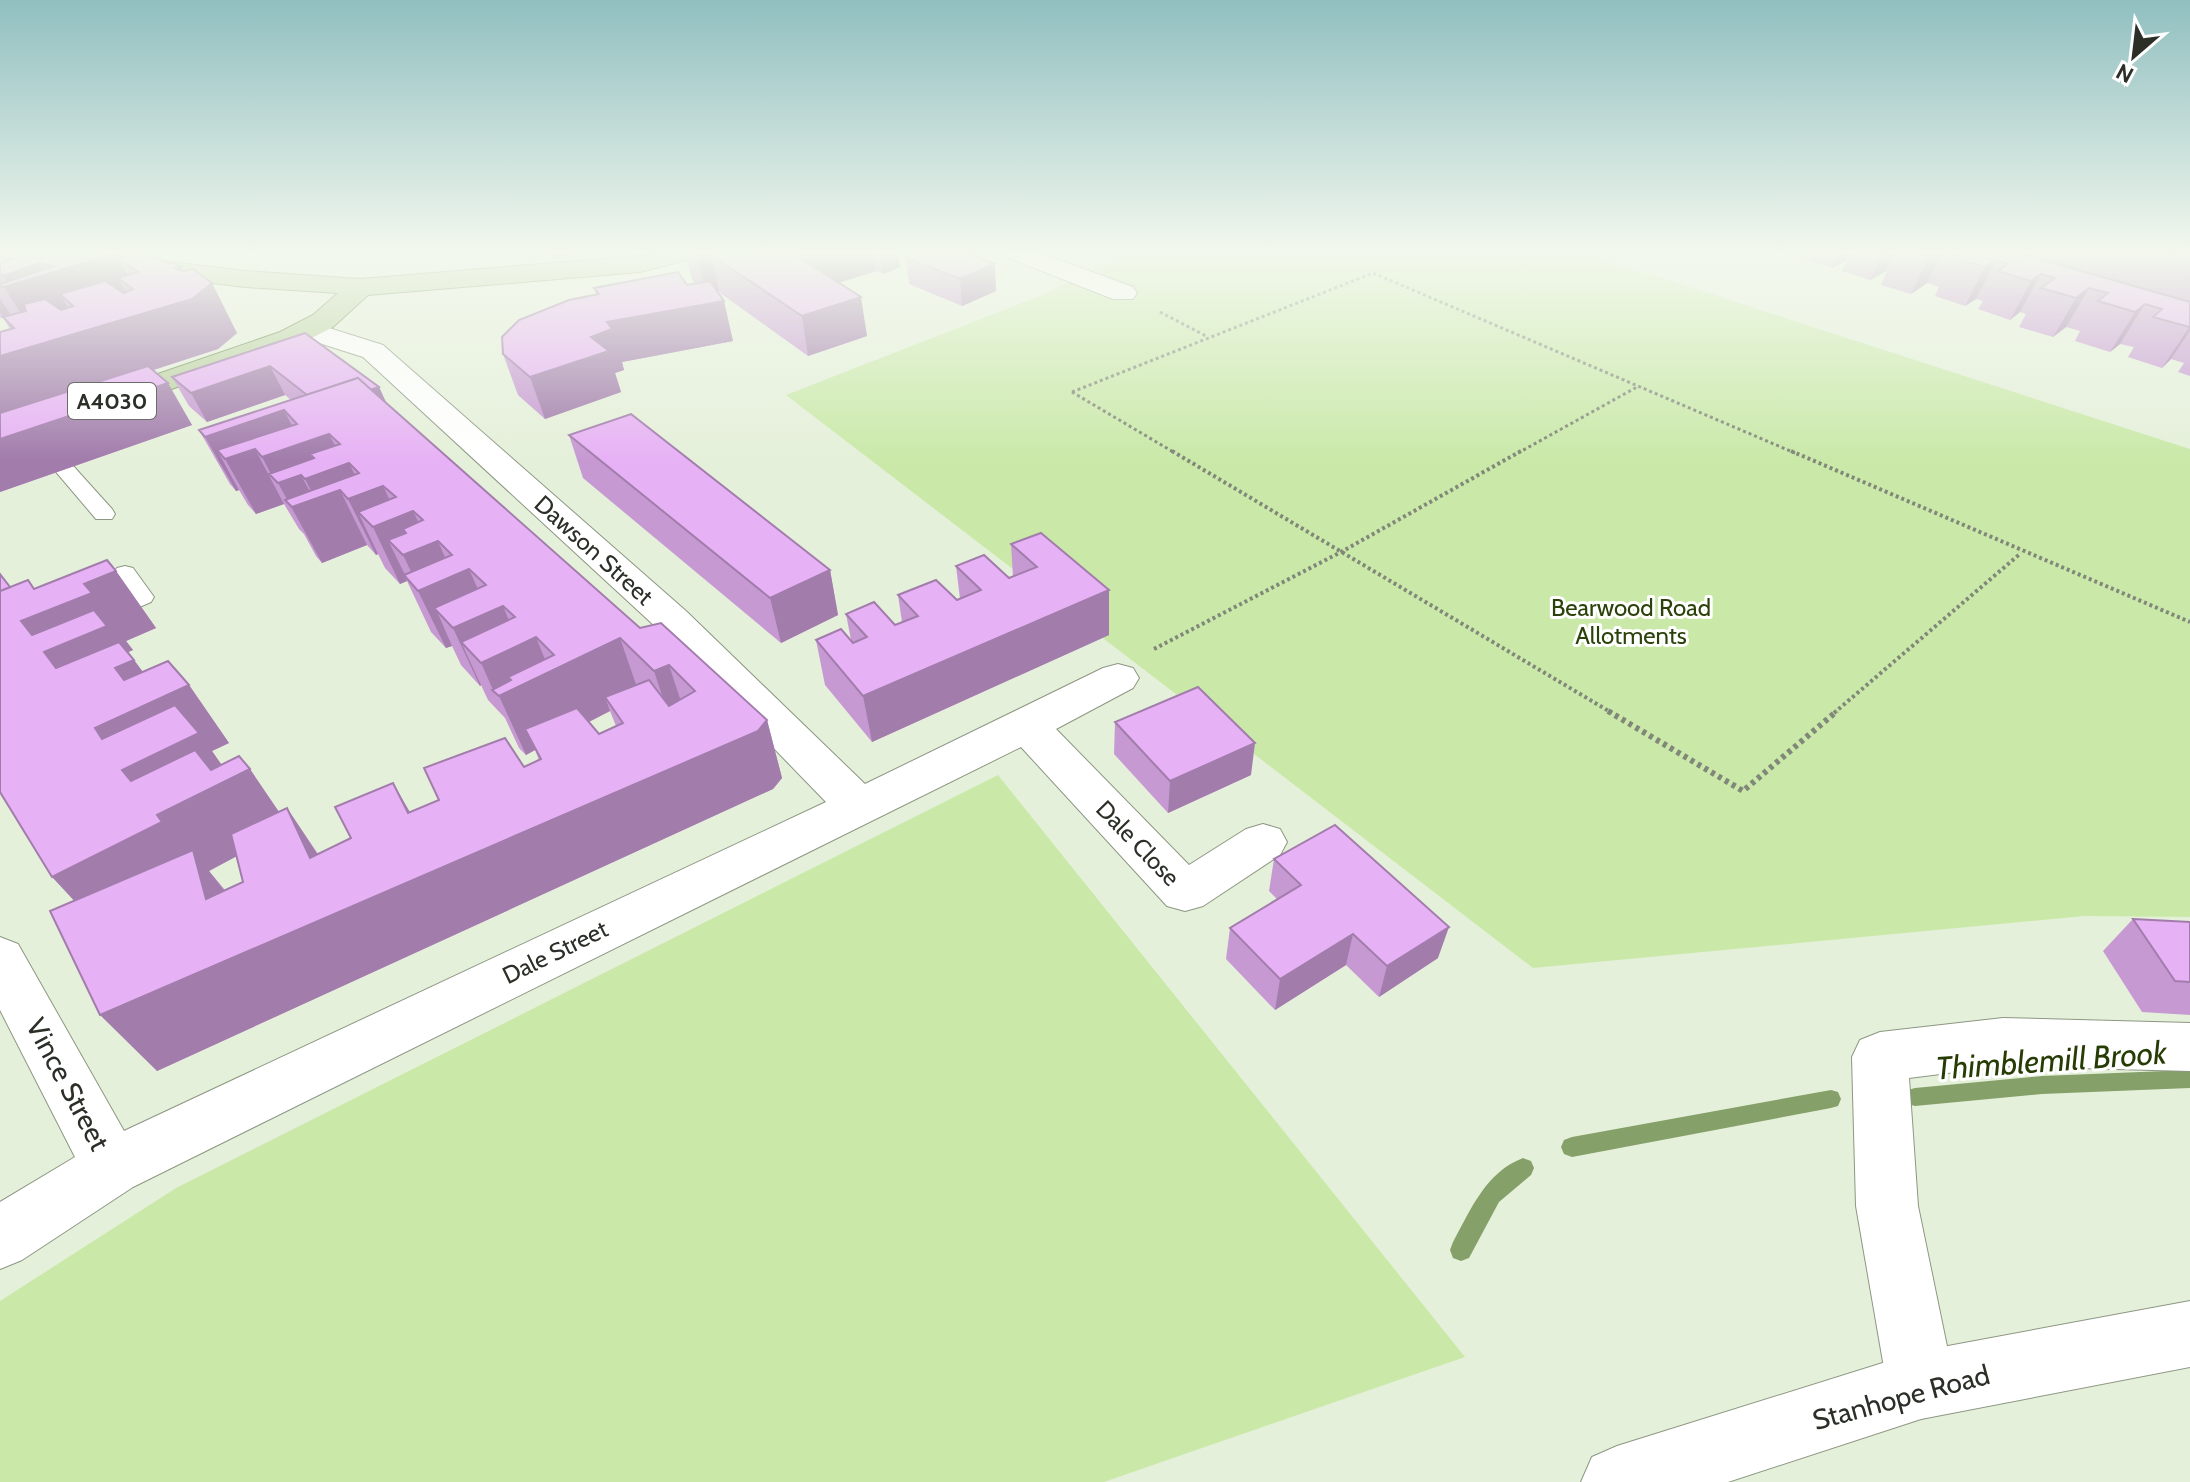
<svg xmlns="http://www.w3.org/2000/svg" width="2190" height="1482" viewBox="0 0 2190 1482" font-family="Cabin,sans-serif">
<rect width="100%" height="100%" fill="#e5f0da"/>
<!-- green -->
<g fill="#cae9a9">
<path d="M1132,252H1581L2190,449V917L2084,916L1533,968L786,395L1042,295Z"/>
<path d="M998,775L1465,1357L1104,1482H0V1301L176,1188Z"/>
</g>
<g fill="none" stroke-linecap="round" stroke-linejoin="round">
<!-- stream -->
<g fill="#86a069" fill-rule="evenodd">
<path d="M2190,1070V1088L2042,1094L1915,1106L1908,1104L1905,1097L1908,1090L1915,1088L2042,1076Z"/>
<path d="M1831,1090L1838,1092L1841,1099L1838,1106L1831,1108L1572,1157L1564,1154L1561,1147L1564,1140L1572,1137Z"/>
<path d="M1523,1158L1531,1161L1534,1168L1531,1175L1499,1202L1469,1258L1461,1261L1453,1258L1450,1250L1453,1242C1471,1209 1486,1172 1523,1158Z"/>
</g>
<defs>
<g id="lane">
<path d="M41,436L48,438L112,509L115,514L112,519H96L34,446L31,442L34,438Z"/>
<path d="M125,566L133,568L154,597L151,602L112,619H94L91,614L94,609L128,594L113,573L117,568Z"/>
</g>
<g id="street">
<path d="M1002,252H1038L1133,287L1137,293L1133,299H1113L1006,257Z"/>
<path d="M307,321L383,345L686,611L865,784L1103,668L1118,664L1133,668L1139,678L1133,688L1056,729L1189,865L1246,829L1263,824L1280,829L1287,842L1280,855L1203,906L1185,911L1167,906L1021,747L133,1187L22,1260L0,1269V1202L75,1157L0,1010V937L18,944L124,1131L826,802L658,629L363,357L297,336L293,330L297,324Z"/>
<path d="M2003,1018L2190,1023V1071L2003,1066L1909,1078L1918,1206L1955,1385L1945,1409L1921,1419L1897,1409L1887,1385L1856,1206L1852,1057L1860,1040L1880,1032Z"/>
</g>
<path id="secondary" d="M2190,1301V1367L1921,1419L1728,1482H1581L1592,1457L1617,1446L1921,1351Z"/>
<path id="primary" d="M658,252H703L699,257L640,272L368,295L333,327L300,344L0,449V428L280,332L313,315L338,293L245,287L139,274L130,272L126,266L130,260L139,258L245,271L360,279L640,256Z"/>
</defs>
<!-- lane casing -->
<use href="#lane" stroke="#8d9783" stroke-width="2"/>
<!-- street casing -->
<use href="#street" stroke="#8d9783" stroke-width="2"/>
<!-- secondary casing -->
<use href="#secondary" stroke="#8d9783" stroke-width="2"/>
<!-- primary casing -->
<use href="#primary" stroke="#6b854c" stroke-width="2"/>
<!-- path-far2 -->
<g stroke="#81887a" stroke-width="3" stroke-dasharray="3 3" stroke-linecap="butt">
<path d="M1160,312L1208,337"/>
<path d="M1072,392L1373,273L1795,453"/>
<path d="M1072,392L1175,453"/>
<path d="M1518,453L1637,387"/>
</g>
<!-- path-far1 -->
<g stroke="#81887a" stroke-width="4" stroke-dasharray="3 3" stroke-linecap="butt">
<path d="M1172,451L1612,713"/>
<path d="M1791,451L2190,622"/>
<path d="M1154,649L1341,552L1521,451"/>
<path d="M1834,713L2021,553"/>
</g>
<!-- path -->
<path stroke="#81887a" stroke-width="6" stroke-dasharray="4 4" stroke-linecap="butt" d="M1608,711L1743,791L1837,711"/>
<!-- lane -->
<use href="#lane" fill="#fff" fill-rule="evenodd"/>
<!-- street -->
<use href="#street" fill="#fff" fill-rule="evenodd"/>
<!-- secondary -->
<use href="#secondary" fill="#fff" fill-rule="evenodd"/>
<!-- primary -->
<use href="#primary" fill="#bbd1a0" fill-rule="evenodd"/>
</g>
<!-- wall -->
<g fill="#c799d3" fill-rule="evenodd">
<path d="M0,252L125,257L181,266L184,271L237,333L218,349L154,370L192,425L0,492V332L10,329L3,318H0Z"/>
<path d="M546,252H583L556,258Z"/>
<path d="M685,252H898L900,267L883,274L876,271L839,283L867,336L808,356L720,293L719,291H717L733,341L622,362L624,370L615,373L621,392L545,419L518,395L503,354L596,294L594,288L687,285L696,284L692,280Z"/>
<path d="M980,252V259L996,291L962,306L909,284L906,258Z"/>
<path d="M1805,252H2190V376L2178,372L2184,363L2171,359L2162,368L2128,357L2134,347L2120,344L2110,352L2075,341L2080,331L2066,327L2053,337L2019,327L2026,314L2020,312L2010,320L1978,309L1983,301L1976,299L1965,306L1935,296L1939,287L1927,283L1911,294L1881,285L1887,271L1870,280L1842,271L1848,260L1832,268L1802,259Z"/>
<path d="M305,333L379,387L386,403L640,628L767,720L782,778L773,789L157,1071L74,900L10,587L34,589L116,571L156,628L126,641L133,650L128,652L143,672L189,685L229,743L212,751L221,765L279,812L287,808L318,854L351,838L393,783L410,812L539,760L535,750L526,755L519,748L505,718L488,700L481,685L480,686L461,665L452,646L446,648L431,632L407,581L400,584L385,568L378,554L376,555L367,545L322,563L316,556L304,534L299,529L284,504L256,514L248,505L239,490L236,491L230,484L199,430L291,400L285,395L207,422L189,406L172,377ZM610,711L616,726L599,734L589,722ZM236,856L243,882L225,890L209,871Z"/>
<path d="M569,435L830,570L838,615L781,643L583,478Z"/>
<path d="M1011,544L1109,590V635L872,742L825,685L816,640H851L846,614L895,625L902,622L898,595L957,600L960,599L956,566L1009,578L1013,577Z"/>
<path d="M1115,722L1251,775L1168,813L1114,754Z"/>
<path d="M1274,859L1438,958L1379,997L1346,965L1275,1010L1226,959L1230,928L1277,899L1269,891Z"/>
<path d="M2133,919L2190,922V1015L2142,1012L2103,951Z"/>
</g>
<!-- shaded-wall -->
<g fill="#a27dac" fill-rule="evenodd">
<path d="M121,252L129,266L119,259L143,302L133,289L118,278L134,305L73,306L60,294L77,323L36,337L4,287L10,286L4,276L39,263L46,275Z"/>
<path d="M554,252H583L556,258Z"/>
<path d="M714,252H726L711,255L719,291L706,294L697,256Z"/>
<path d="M811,252H874L876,271L803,294L797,256Z"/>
<path d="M880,252H898L900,267L883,274Z"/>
<path d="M973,252H980L981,270L995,264L996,291L962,306L960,279L968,254Z"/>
<path d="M1839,252H1851L1848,260L1832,268Z"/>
<path d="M1883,252H1895L1886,271L1870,280Z"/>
<path d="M1935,252H1942L1927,283L1911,294L1929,256Z"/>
<path d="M1996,260L1976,299L1965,306L1985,267Z"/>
<path d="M181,266L197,295L212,283L237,333L218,349L0,419V356L191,299L175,268Z"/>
<path d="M2041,274L2020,312L2010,320L2031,281Z"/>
<path d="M2089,288L2066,327L2053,337L2076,298Z"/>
<path d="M861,297L867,336L808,356L802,316Z"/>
<path d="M0,298L10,314L3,318L0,312Z"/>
<path d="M724,301L733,341L622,362L624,370L615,373L621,392L545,419L530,377L591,337L607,322Z"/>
<path d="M2145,304L2120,344L2110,352L2135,312Z"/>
<path d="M2190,326V331L2171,359L2162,368Z"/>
<path d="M270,366L285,395L207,422L191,393Z"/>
<path d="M168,383L192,425L0,492V439Z"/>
<path d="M379,387L392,415L323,407Z"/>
<path d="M284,410L301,443L329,434L345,464L349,463L364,493L383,486L398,517L413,511L429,544L438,541L453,576L469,569L488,612L503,606L519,645L536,637L550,672L620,638L640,696L605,697L610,711L536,749L525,729L535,750L526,755L499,696L494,692L481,663L461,642L481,685L480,686L453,628L436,609L452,646L446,648L418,591L420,590L403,555L388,540L407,579L404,575L407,581L400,584L373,527L358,512L378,554L376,555L348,499L340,490L367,545L322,563L278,483L273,478L262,457L255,449L284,504L256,514L225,459L217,450L239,490L236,491L205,437ZM301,475L305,479L315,499H314Z"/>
<path d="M830,570L838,615L781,643L770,598Z"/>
<path d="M116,571L156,628L126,641L133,650L126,653L134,660L161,697L189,685L229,743L212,751L231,778L250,769L290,828L209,871L238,908L310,858L287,808L326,867L408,813L393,783L426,841L767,720L782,778L773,789L157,1071L100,1015L106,935L52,877L122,770L0,610L84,584Z"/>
<path d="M1109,590V635L872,742L863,696Z"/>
<path d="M669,665L688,723L673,729L654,671Z"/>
<path d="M1255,743L1251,775L1168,813L1170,781Z"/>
<path d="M1449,927L1438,958L1379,997L1387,966Z"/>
<path d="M1353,934L1346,965L1275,1010L1280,979Z"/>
</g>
<!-- building -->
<g fill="#e7b2f5" stroke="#a27dac" stroke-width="2">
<path d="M0,252H121L4,287L0,286V284L54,266L39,263L4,276L0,275V264L14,258L0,257Z"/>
<path d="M693,252H714L697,256Z"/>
<path d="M725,252H811L797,256L861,297L802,316L711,255Z"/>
<path d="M920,252H973L968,254L995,264L960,279L906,258Z"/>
<path d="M1916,252H1935L1929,256Z"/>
<path d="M1963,252H2015L2190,302V326L2189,327L2153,317L2162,309L2145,304L2135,312L2098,301L2108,293L2089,288L2076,298L2041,288L2055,278L2041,274L2031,281L1998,271L2008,264L1996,260L1985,267L1954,258Z"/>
<path d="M2165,252H2190V259Z"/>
<path d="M139,253L181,266L175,268L183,271L193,269L212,283L192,299L0,356V332L14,328L3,317L26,311L24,304L45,299L61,310L73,306L60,294L105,281L124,293L133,289L118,278L138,272L119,259Z"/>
<path d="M678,272L687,285L710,281L724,301L607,322L612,329L591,337L609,351L530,377L503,354L502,337L519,320L569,300L599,294L594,288Z"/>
<path d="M305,333L379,387L370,390L358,378L307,395L270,366L191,393L172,377Z"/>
<path d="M148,366L168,383L0,439V413Z"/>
<path d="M358,378L640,628L661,623L767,720L758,731L100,1015L50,911L193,850L206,899L243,882L231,834L287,808L310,858L351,838L335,807L393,783L408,813L439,800L424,768L505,738L524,767L541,759L525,729L577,708L599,734L623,723L605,697L649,680L669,706L695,691L669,665L654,671L620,638L499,696L492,690L511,680L508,677L554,655L536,637L481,663L461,642L515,617L503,606L453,628L434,608L486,585L469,569L418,591L404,575L452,555L438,541L403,555L388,540L406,533L403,529L423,520L413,511L373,527L358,512L396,497L383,486L348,499L340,490L292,507L285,500L359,473L349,463L305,479L301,475L278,483L269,474L314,458L310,454L340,444L329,434L262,457L255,449L225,459L217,450L297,424L284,410L205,437L199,430Z"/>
<path d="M631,414L830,570L770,598L569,435Z"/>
<path d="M1041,533L1109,590L863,696L816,640L841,629L853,643L867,637L846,614L874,602L895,625L918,616L898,595L936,580L957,600L981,590L956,566L984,555L1009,578L1037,567L1011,544Z"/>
<path d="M107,560L116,571L84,584L92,593L21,621L32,635L94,610L107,626L44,652L56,668L119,642L134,660L115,668L124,680L168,661L189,685L95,728L102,739L175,705L199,733L122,770L131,781L195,750L211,770L239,756L250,769L157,815L162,822L52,877L0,792V591L28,580L34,589Z"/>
<path d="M0,574L10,587L0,591Z"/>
<path d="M1198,687L1255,743L1170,781L1115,722Z"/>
<path d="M1335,825L1449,927L1387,966L1353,934L1280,979L1230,928L1301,885L1274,859Z"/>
<path d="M2133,919L2190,922V982L2175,981Z"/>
</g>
<!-- sky -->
<linearGradient id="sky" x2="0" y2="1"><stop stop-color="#90bfc0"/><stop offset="0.55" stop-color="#f3f8ee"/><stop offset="1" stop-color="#f3f8ee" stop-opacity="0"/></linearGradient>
<rect width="2190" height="459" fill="url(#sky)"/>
<g text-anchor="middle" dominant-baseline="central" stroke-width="6" stroke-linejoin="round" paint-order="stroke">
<!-- shield labels -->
<rect fill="#fff" stroke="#6b6d68" stroke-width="2" x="68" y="383" width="88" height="36" rx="6"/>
<g font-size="22" font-weight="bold" fill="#2b2f27">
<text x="112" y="401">A4030</text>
</g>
<!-- street labels -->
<g font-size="24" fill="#2b2f27" stroke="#fff">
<text transform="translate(594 550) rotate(42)">Dawson Street</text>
<text transform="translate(1138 843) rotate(46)">Dale Close</text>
<text transform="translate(555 952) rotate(-26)">Dale Street</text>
</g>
<!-- park labels -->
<g font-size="24" fill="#2c420b" stroke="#fff">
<text x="1631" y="607">Bearwood Road<tspan x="1631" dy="28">Allotments</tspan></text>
</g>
<!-- near-street labels -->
<g font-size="28" fill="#2b2f27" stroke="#fff">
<text transform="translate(68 1084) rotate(62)">Vince Street</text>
<text transform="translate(1901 1397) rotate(-15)">Stanhope Road</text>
</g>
<!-- near-water labels -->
<g font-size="32" font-style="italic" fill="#273c04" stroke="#fff">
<text transform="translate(2051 1060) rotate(-4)">Thimblemill Brook</text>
</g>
</g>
<!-- north arrow -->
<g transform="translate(2134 56) rotate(208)" stroke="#ffffff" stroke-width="6" paint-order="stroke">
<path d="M0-6L14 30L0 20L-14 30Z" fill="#2b2f27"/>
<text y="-12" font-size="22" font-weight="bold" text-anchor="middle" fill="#2b2f27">N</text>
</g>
</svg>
